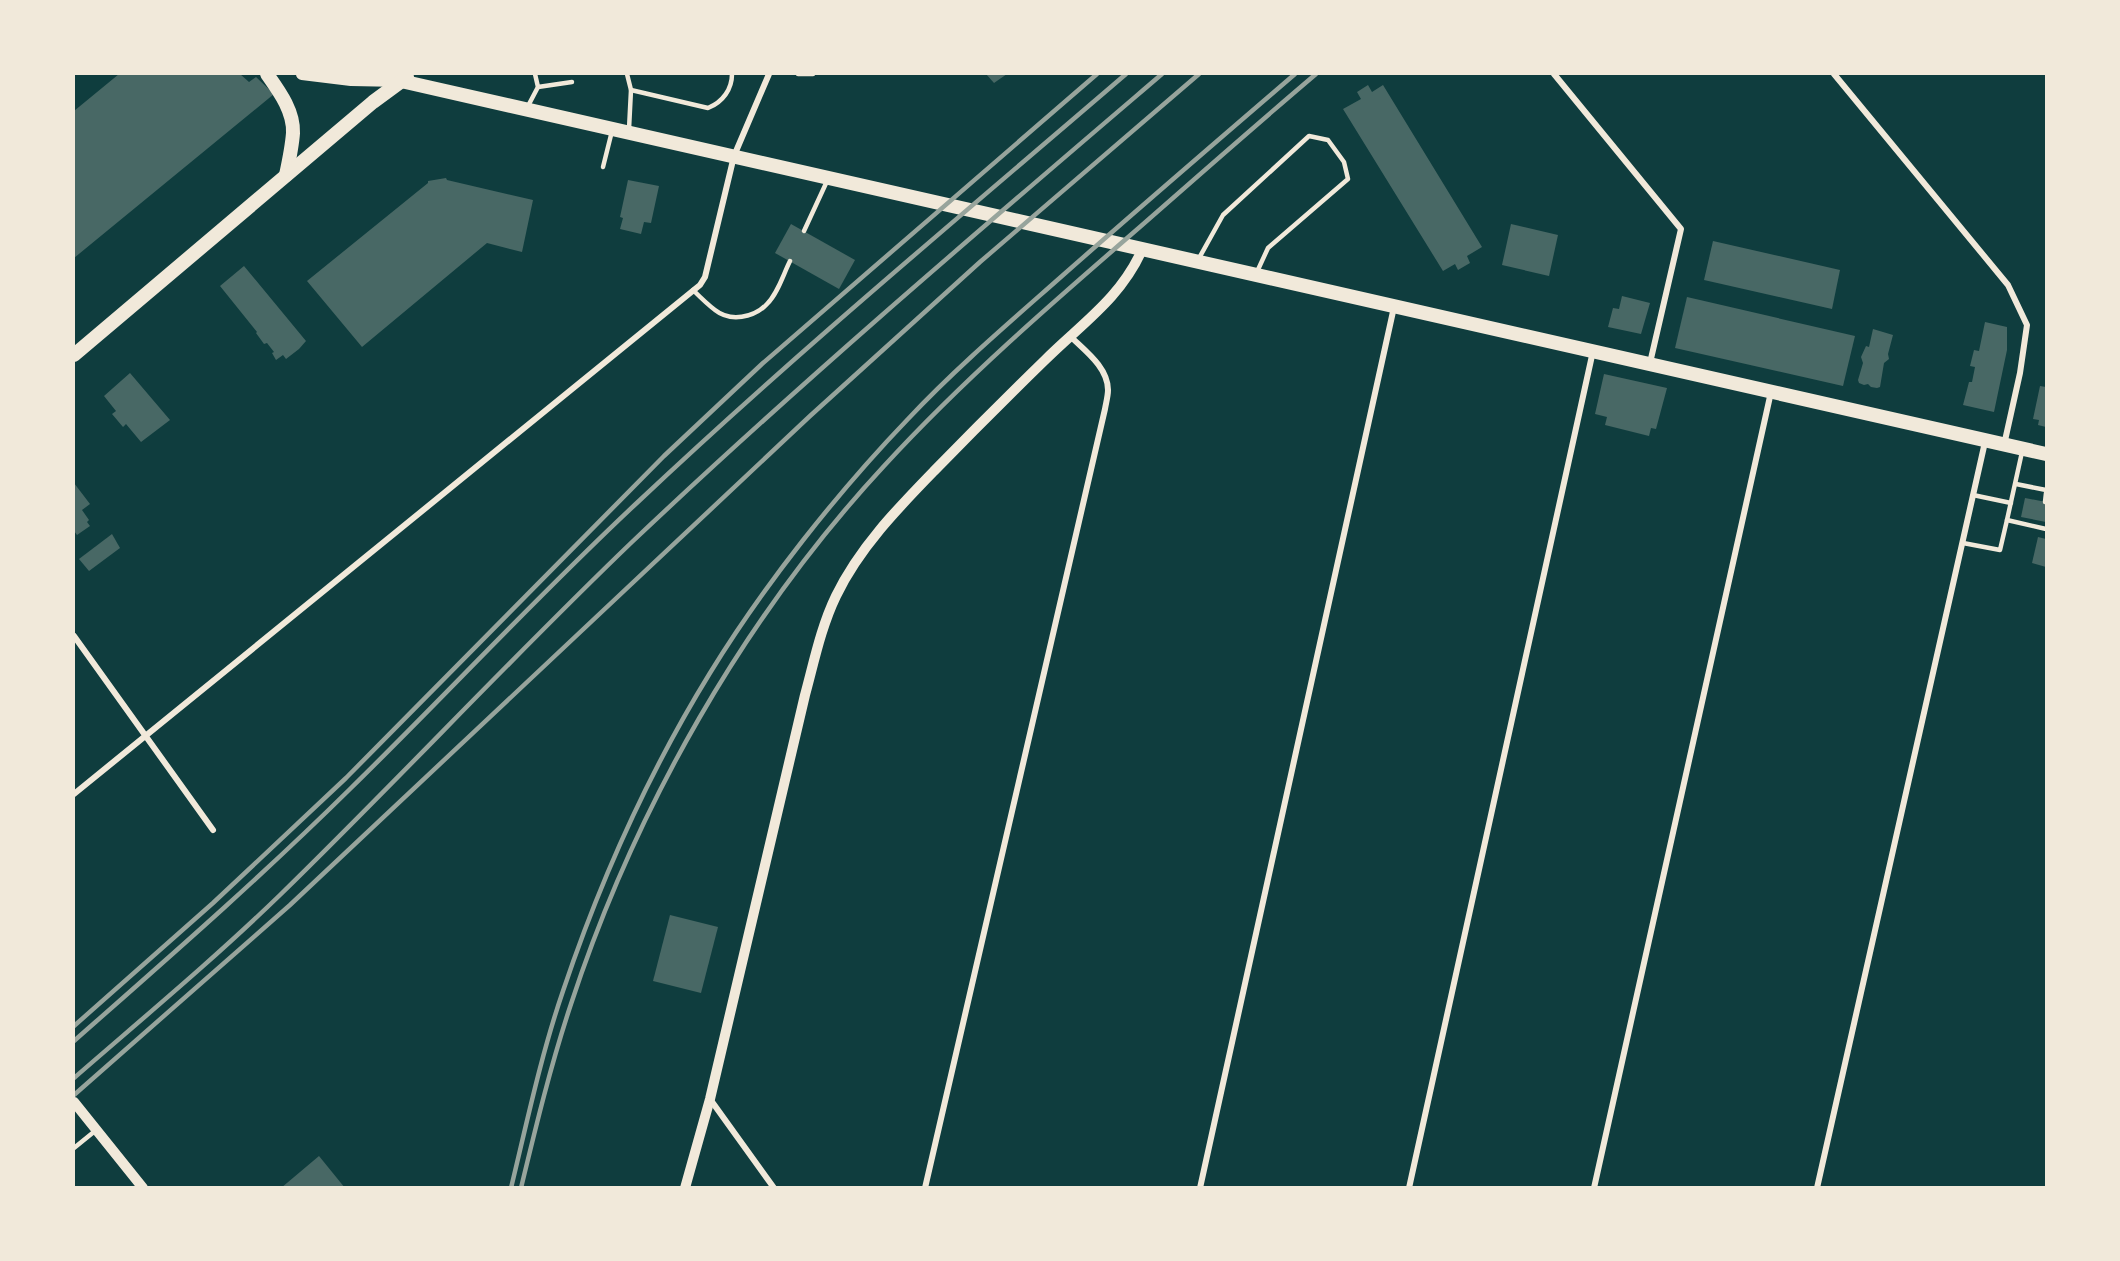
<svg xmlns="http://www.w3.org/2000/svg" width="2120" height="1261" viewBox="0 0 2120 1261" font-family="Jost,sans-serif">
<rect width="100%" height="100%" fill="#0f3d3e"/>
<!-- building -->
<g fill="#486865">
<path d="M119,74H240L249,82L256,77L274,94L74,258V111Z"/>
<path d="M986,74H1007L994,83Z"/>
<path d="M1368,85L1372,92L1383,85L1482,247L1467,256L1470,263L1458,270L1455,264L1443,271L1343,109L1361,99L1357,92Z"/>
<path d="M446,178L447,180L533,200L522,252L487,243L362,347L307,281L428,183V181Z"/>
<path d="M628,180L659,186L651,223L644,222L641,234L620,229L623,218L620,217Z"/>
<path d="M791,224L855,260L839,289L775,253Z"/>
<path d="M1511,224L1558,235L1549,276L1502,265Z"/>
<path d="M1713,241L1840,270L1832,309L1704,280Z"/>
<path d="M244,266L306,341L299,349L286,359L283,355L276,360L272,353L274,352L267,343L264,344L256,333L257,332L220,286Z"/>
<path d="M1622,296L1650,303L1641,334L1608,327L1613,308L1619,309Z"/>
<path d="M1687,297L1855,336L1843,386L1675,348Z"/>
<path d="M1985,322L2007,327V350L1994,412L1963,405L1969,382H1972L1975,367L1970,366L1974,350L1979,351Z"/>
<path d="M1873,329L1893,335L1888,354L1889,359L1884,363L1880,387L1877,388L1871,387L1868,384L1864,385L1859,383L1858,380L1863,363L1861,357L1866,346L1869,347Z"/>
<path d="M130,373L170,420L141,442L126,424L123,427L112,414L116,411L104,396Z"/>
<path d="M1604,374L1667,388L1656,429L1651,428L1649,436L1605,425L1607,417L1595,414Z"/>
<path d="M2040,386L2046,387V427L2038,425L2039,420L2033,419Z"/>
<path d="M74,483L90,504L82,510L89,520L87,522L90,526L77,535L74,531Z"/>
<path d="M2025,498L2046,502V522L2021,517Z"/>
<path d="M112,534L120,548L89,571L79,559Z"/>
<path d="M2038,537L2046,539V567L2032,563Z"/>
<path d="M670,915L718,927L701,993L653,981Z"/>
<path d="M319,1156L345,1188H281Z"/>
</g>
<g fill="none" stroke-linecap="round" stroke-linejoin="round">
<!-- service -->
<g stroke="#f1e9da" stroke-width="4.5">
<path d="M627,74L631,90L629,129"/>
<path d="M798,74H813"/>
<path d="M538,87L572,82"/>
<path d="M631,90L708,108C723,102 732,89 732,74"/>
<path d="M528,106L538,87L535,74"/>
<path d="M603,167L612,131"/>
<path d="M804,231L828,179"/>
<path d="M1198,260L1223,215L1309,136L1328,140L1344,162L1348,179L1268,248L1256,274"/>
<path d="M693,290C700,297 707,304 715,310C730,322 754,318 767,304C778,293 783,275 790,261"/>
<path d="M2016,484L2046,490"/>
<path d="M1973,495L2011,503"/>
<path d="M2045,502L2046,493"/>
<path d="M2007,520L2022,452"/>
<path d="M1963,543L2000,550L2007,520L2046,529"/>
<path d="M74,1148L95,1131"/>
</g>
<!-- minor -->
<g stroke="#f1e9da" stroke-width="6">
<path d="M1554,74L1681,229L1650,363"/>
<path d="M1834,74L2008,285L2027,325L2020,373L2004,445"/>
<path d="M74,636L213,830"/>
<path d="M74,794L700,285L705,277L734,156L769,74"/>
<path d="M710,1099L774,1188"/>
<path d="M925,1188L1105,409C1106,403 1108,396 1108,390C1108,367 1084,350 1070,336"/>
<path d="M1200,1188L1394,307"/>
<path d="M1409,1188L1593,351"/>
<path d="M1594,1188L1771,392"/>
<path d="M1817,1188L1985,442"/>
</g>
<!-- tertiary -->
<g stroke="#f1e9da" stroke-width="10">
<path d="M74,1102L143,1188"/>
<path d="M685,1188L710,1099L805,695C814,662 821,627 836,596C859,548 898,508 934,471C970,434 1007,397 1044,361C1081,324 1120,299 1142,250"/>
</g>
<!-- secondary -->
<path stroke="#f1e9da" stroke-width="12" d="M302,74L351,80L401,81"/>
<!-- primary -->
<g stroke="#f1e9da" stroke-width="14">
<path d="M267,74C279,91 294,111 293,133C292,147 289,161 286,175"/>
<path d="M401,81L2046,454"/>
<path d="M74,355L373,102L407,77"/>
</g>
<!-- rail -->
<g stroke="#97a49c" stroke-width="4.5">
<path d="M74,1026L213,903L346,778L664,456L763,363L1097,74"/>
<path d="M74,1041C167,959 261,877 350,789C447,694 540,593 640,500C797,352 963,214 1126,74"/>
<path d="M74,1078C143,1018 214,959 280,895C399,779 512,657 632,542C803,380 983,227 1162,74"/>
<path d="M74,1095L290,905L810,416L980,262L1199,74"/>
<path d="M511,1188C527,1122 541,1055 563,991C600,881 649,772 710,673C764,585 837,493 908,419C956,368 1010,322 1062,276C1139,208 1217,141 1295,74"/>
<path d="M521,1188C536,1126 551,1064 571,1004C635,809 744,617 884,466C963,380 1052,303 1141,226C1199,175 1257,124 1316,74"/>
</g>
</g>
<!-- border -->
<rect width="2120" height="1261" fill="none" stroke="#f1e9da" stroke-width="150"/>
</svg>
